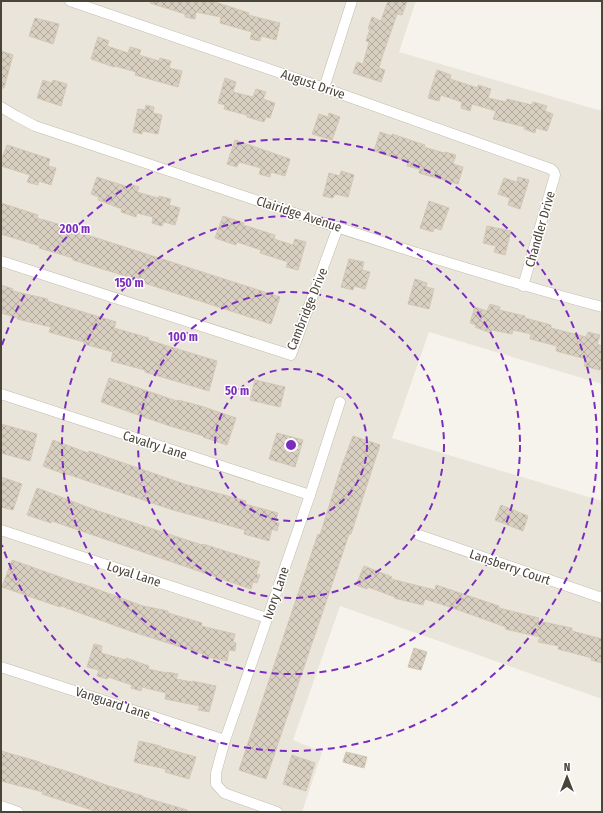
<svg xmlns="http://www.w3.org/2000/svg" width="603" height="813" viewBox="0 0 603 813" font-family="'Fira Sans Condensed',sans-serif">
<defs>
<pattern id="building-cross-hatch" width="8" height="8" patternUnits="userSpaceOnUse"><rect width="8" height="8" fill="#d8cfc1"/><path d="M0 0l8 8M0 8l8-8" fill="none" stroke="#b1aa9e"/></pattern>
</defs>
<rect width="100%" height="100%" fill="#f6f3ec"/>
<!-- residential -->
<path fill="#eae5da" d="M1,1H416L399,52L602,111V384L429,332L392,438L602,501V699L340,606L293,740L322,752L302,812H1Z"/>
<!-- building -->
<g fill="url(#building-cross-hatch)" stroke="#d3c7b4">
<path d="M151,1H212L249,13L248,15L280,23L276,40L261,36L260,41L250,39L252,32L220,23L221,17L196,12L195,19L185,17V14L150,3Z"/>
<path d="M388,1H407L402,15L397,14L382,57L379,68L385,70L381,82L353,73L357,62L363,64L369,42L366,41L370,29H368L372,17L381,21Z"/>
<path d="M35,18L59,24L53,44L29,36Z"/>
<path d="M98,37L109,41L107,46L128,53L130,47L141,50L139,55L159,61L160,58L171,61L169,68L182,71L178,87L135,75L136,72L115,66L114,67L91,59Z"/>
<path d="M1,51L13,55L4,88H1Z"/>
<path d="M437,70L451,75L450,79L478,88V85L491,89L488,98L506,102L507,99L532,105L533,102L547,106L545,111L553,114L547,131L536,128L535,133L524,129L525,127L493,119L496,111L472,104L470,111L461,108L462,102L441,95L439,101L428,98Z"/>
<path d="M225,78L236,82L233,92L253,97L256,89L266,92L263,99L275,103L270,118L266,117L264,122L247,117V115L224,109L225,105L218,103Z"/>
<path d="M43,80L52,83L53,80L67,84L61,106L37,98Z"/>
<path d="M146,105L154,107L153,113L162,115L158,134L143,131L142,134L133,132L138,109L145,110Z"/>
<path d="M329,113L340,117L332,140L312,134L319,114L328,117Z"/>
<path d="M380,132L392,136V134L425,145L424,147L444,153L445,152L456,155L453,164L463,167L458,184L419,173L420,169L407,166L408,162L374,151Z"/>
<path d="M235,140L290,159L285,176L271,172L270,177L259,174L261,168L239,162L237,167L227,164Z"/>
<path d="M7,145L50,159L48,166L56,168L51,185L39,181L38,185L27,182L30,175L1,166V161Z"/>
<path d="M341,171L354,175L348,197L335,194L333,198L323,196L329,173L340,176Z"/>
<path d="M97,177L128,187L129,184L139,187L137,192L158,198L159,196L171,199L169,205L180,208L175,225L164,222L162,226L152,223L153,217L137,213L136,217L121,212L122,209L98,200L99,197L91,194Z"/>
<path d="M518,177L529,180L520,209L508,205L510,198L498,194L504,178L517,182Z"/>
<path d="M429,201L449,208L441,230L434,228L433,232L420,228Z"/>
<path d="M1,203L38,215L37,218L72,228L71,230L106,241L280,297L271,324L141,282L142,281L73,260V258L39,248L40,246L1,234Z"/>
<path d="M223,216L244,223L243,225L275,235L274,239L293,245L295,239L306,242L298,270L286,267L288,262L260,253L261,250L237,242L236,245L215,238Z"/>
<path d="M487,226L511,231L505,255L494,252L496,246L483,243Z"/>
<path d="M349,259L364,262L362,270L370,272L365,289L354,286L353,290L341,287Z"/>
<path d="M415,279L427,283L426,287L434,289L429,309L408,304Z"/>
<path d="M1,285L13,289V291L48,299L47,301L116,322L114,328L149,338L148,340L217,361L209,391L145,372V370L111,361L113,352L84,344V342L49,332L51,327L17,319L18,318L1,313Z"/>
<path d="M490,304L500,307L499,310L525,316V318L551,325V328L586,337L588,332L600,335L597,344L602,346V363L600,370L584,366L586,359L556,351L557,346L530,339L531,334L513,330L512,334L492,330L491,333L475,327L476,325L470,323L475,307L487,311Z"/>
<path d="M109,378L177,401L178,400L201,406L236,418L227,445L203,437L204,436L170,426L101,402Z"/>
<path d="M255,380L285,387L280,407L250,400Z"/>
<path d="M1,424L37,434L30,461L1,453Z"/>
<path d="M277,433L303,440L295,467L269,459Z"/>
<path d="M353,436L380,445L351,534H349L266,779L239,770L318,534L320,535L341,468Z"/>
<path d="M53,440L88,453L89,451L184,484L246,501L245,504L278,513L275,522L279,523L277,531L272,529L269,541L244,534L245,530L170,509L67,474V475L43,466Z"/>
<path d="M1,477L22,484L13,510L1,507Z"/>
<path d="M37,488L98,511L202,545L203,544L260,562L256,574L260,575L257,583L253,582L251,589L52,521L51,523L27,515Z"/>
<path d="M501,505L528,516L523,531L495,520Z"/>
<path d="M12,560L80,584V583L143,606L168,611V613L202,623L201,626L235,634L233,642L236,643L235,651L229,650L227,661L203,656V654L133,632L61,606L60,607L2,587Z"/>
<path d="M364,566L392,577L391,579L435,590L436,585L499,606V608L539,618L538,621L572,628V631L602,639V663L591,660L592,658L558,649L559,646L538,642L540,637L505,629L506,627L453,608L425,599L423,605L394,598L395,597L368,587L367,589L356,585Z"/>
<path d="M94,644L102,646L101,653L126,660V658L149,666L148,669L167,673V672L178,674L176,679L192,682V681L216,686L209,712L198,710L200,706L165,699L166,693L142,687L141,691L131,688L132,685L108,677L107,679L97,676L99,670L87,667Z"/>
<path d="M414,648L427,652L421,670L408,667Z"/>
<path d="M139,741L161,746V747L196,757L189,779L165,772L166,769L134,762Z"/>
<path d="M1,751L40,762V763L75,774L109,786L143,796V797L187,810V812H98L42,794L43,792L1,781Z"/>
<path d="M346,752L367,757L364,768L343,762Z"/>
<path d="M292,755L315,763L306,791L283,784Z"/>
</g>
<g fill="none" stroke-linecap="round" stroke-linejoin="round">
<defs>
<g id="minor">
<path d="M70,1L324,88L551,169L554,172L555,175L523,286"/>
<path d="M324,88L352,1"/>
<path d="M1,107L16,116L35,126C223,188 410,256 602,307"/>
<path d="M1,261L291,355L338,227"/>
<path d="M1,394L310,495"/>
<path d="M1,530L267,618"/>
<path d="M419,535L602,598"/>
<path d="M1,667L225,740"/>
<path d="M1,806L18,812"/>
<path d="M277,812L224,793L216,784V773L225,740L310,495L340,402"/>
</g>
</defs>
<!-- minor casing -->
<use href="#minor" stroke="#c2bbae" stroke-width="11"/>
<!-- minor -->
<use href="#minor" stroke="#fff" stroke-width="10"/>
</g>
<!-- distance rings -->
<g fill="none" stroke="#7b2cbf" stroke-width="2" stroke-dasharray="7 5">
<circle cx="291" cy="445" r="76"/>
<circle cx="291" cy="445" r="153"/>
<circle cx="291" cy="445" r="229"/>
<path d="M2 345A306 306 0 1 1 2 545"/>
</g>
<g text-anchor="middle" dominant-baseline="central" stroke-width="3" stroke-linejoin="round" paint-order="stroke">
<!-- street labels -->
<g font-size="13" fill="#4b4439" stroke="#fff">
<text transform="translate(313 84) rotate(19)">August Drive</text>
<text transform="translate(299 214) rotate(18)">Clairidge Avenue</text>
<text transform="translate(540 229) rotate(-74)">Chandler Drive</text>
<text transform="translate(307 309) rotate(-68)">Cambridge Drive</text>
<text transform="translate(155 445) rotate(18)">Cavalry Lane</text>
<text transform="translate(510 567) rotate(19)">Lansberry Court</text>
<text transform="translate(134 574) rotate(18)">Loyal Lane</text>
<text transform="translate(276 593) rotate(-71)">Ivory Lane</text>
<text transform="translate(113 703) rotate(18)">Vanguard Lane</text>
</g>
</g>
<circle cx="291" cy="445" r="6" fill="#7b2cbf" stroke="#fff" stroke-width="2"/>
<g font-size="12" text-anchor="middle" font-weight="bold" fill="#7b2cbf" stroke="#fff" stroke-width="3" stroke-linejoin="round" paint-order="stroke">
<text x="75" y="233">200 m</text>
<text x="129" y="287">150 m</text>
<text x="183" y="341">100 m</text>
<text x="237" y="395">50 m</text>
</g>
<!-- border -->
<rect width="603" height="813" fill="none" stroke="#4b4439" stroke-width="4"/>
<!-- north arrow -->
<g transform="translate(567 777)" stroke="#ffffff" stroke-width="3" paint-order="stroke">
<path d="M0-3L7 15L0 10L-7 15Z" fill="#4b4439"/>
<text y="-6" font-size="11" font-weight="bold" text-anchor="middle" fill="#4b4439">N</text>
</g>
</svg>
